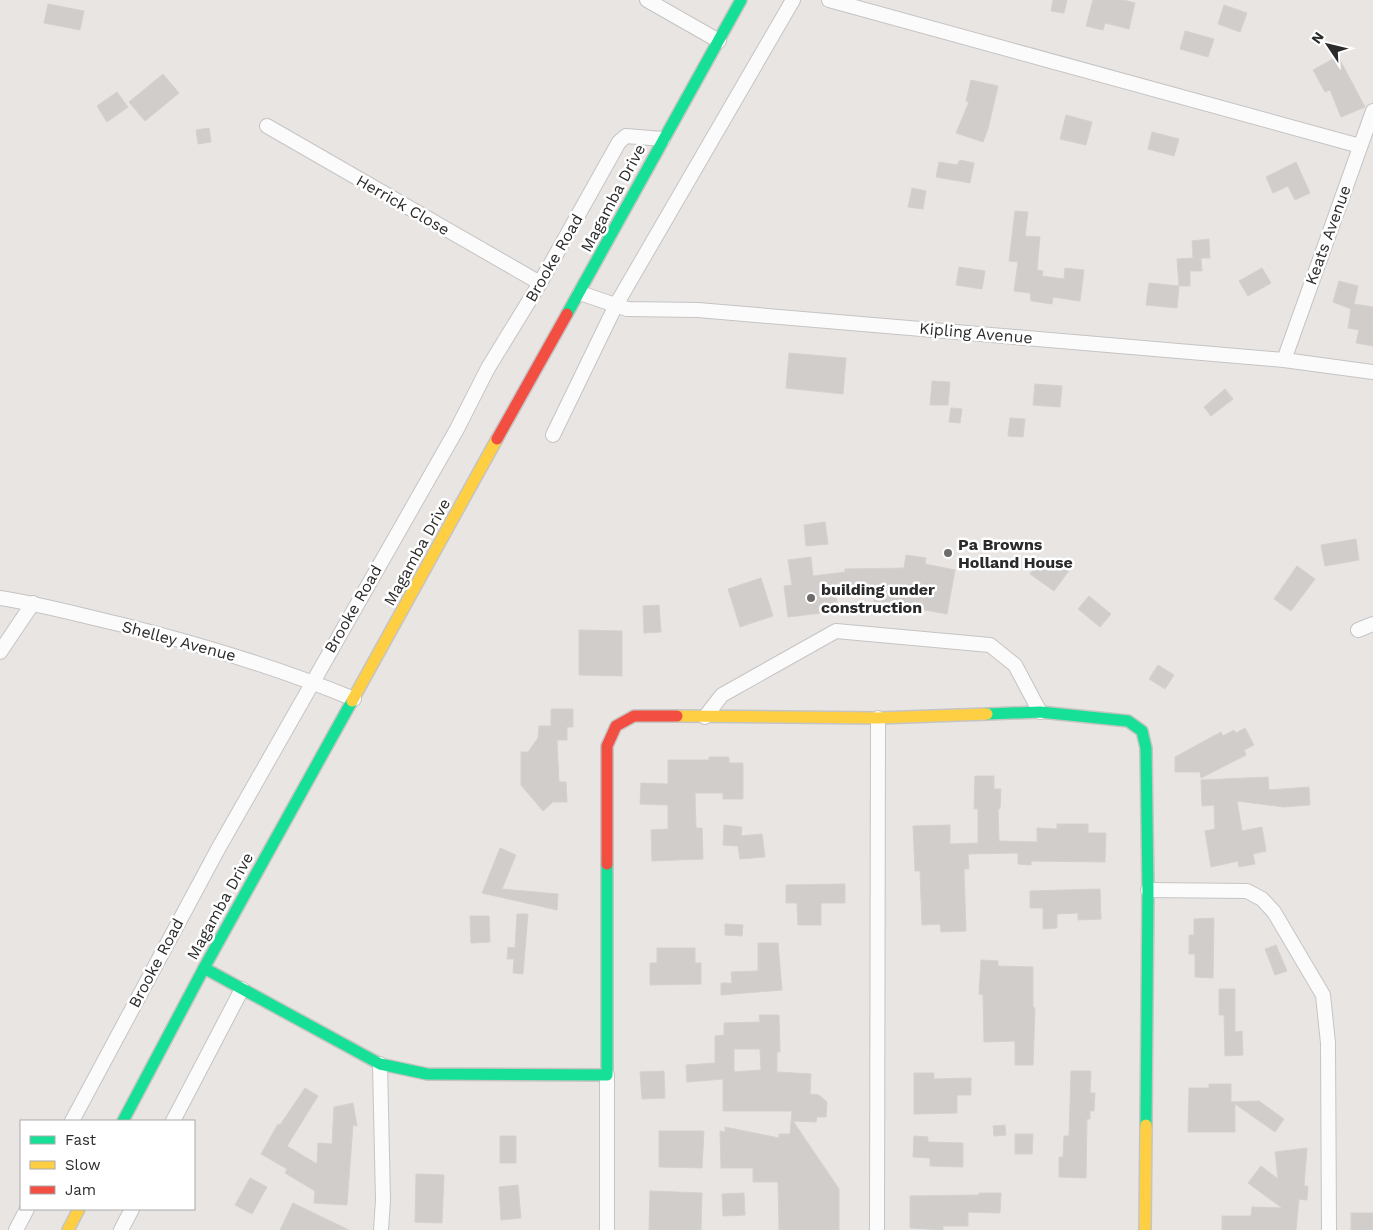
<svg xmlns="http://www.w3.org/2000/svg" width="1373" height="1230" viewBox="0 0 1373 1230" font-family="'Work Sans',sans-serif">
<rect width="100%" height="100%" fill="#e9e5e2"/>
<!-- building -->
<g fill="#d0cdcb" stroke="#d4d1ce" fill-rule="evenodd">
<path d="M1053,0H1067L1064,13L1051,11Z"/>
<path d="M1093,0H1124L1135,3L1129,29L1105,23L1103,30L1086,26Z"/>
<path d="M48,4L84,11L80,30L44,23Z"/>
<path d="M1224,5L1247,13L1240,32L1218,24Z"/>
<path d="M1185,31L1214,39L1208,57L1180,49Z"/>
<path d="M1338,56L1365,107L1341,117L1330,90L1325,92L1313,70Z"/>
<path d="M163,74L179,93L145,121L129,102Z"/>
<path d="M971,80L998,86L988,129L983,142L956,133L969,102L966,101Z"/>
<path d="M117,92L128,107L107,122L97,106Z"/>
<path d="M1066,115L1092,122L1086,145L1060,139Z"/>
<path d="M209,128L211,142L198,144L196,130Z"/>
<path d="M1152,132L1179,139L1174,156L1148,149Z"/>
<path d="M960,160L974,163L970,183L936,177L939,162L957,165Z"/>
<path d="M1296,162L1310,193L1295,200L1288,186L1273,193L1266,177Z"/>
<path d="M912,188L926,191L923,209L908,207Z"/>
<path d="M1015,211L1028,212L1025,236L1040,237L1037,270L1043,271L1042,276L1064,279L1065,268L1084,270L1080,301L1053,297L1052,304L1031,301L1030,293L1014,291L1018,262L1009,261Z"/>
<path d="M1209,239L1210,258H1201L1202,271H1190V286H1179L1177,308L1146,305L1149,283L1179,286L1177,259L1193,258L1192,241Z"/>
<path d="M959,267L985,271L982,289L956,285Z"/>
<path d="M1262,268L1271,283L1248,296L1239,281Z"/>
<path d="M1339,281L1358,286L1354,304L1373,307V346L1356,343L1359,330L1348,328L1351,309L1333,302Z"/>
<path d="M789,353L846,358L843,394L786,388Z"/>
<path d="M932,381L950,382L948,405H930Z"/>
<path d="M1035,384L1062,386L1060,407L1033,405Z"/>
<path d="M1225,389L1233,399L1211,416L1204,407Z"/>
<path d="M951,408L962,409L960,423L949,422Z"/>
<path d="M1010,418L1025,419L1023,437L1008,436Z"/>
<path d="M825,522L828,544L806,546L804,525Z"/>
<path d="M1356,539L1359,560L1325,566L1321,545Z"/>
<path d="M906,555L926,558L925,564L955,570L947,614L897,605L898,602H874V595H836L838,611L788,617L784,586L792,585L788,560L811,557L813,576L845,572V569L904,568Z"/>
<path d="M1041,558L1056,568L1061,561L1071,568L1054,591L1030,574Z"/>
<path d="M1297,566L1315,579L1291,611L1274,599Z"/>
<path d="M761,578L773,616L740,627L728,589Z"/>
<path d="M1089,596L1111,614L1100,627L1078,609Z"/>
<path d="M659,605L661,632L644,633L643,606Z"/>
<path d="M579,630L622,631V676L579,675Z"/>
<path d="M1158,665L1174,675L1165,689L1149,679Z"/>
<path d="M551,709H573V727H567V740H557L559,782H566L567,802H553L543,811L521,785V752H528L538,738L539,726H551Z"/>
<path d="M1245,728L1254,745L1244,750L1246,755L1201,778L1200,772H1175V757L1221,732L1223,736L1234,730L1236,733Z"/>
<path d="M709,757H729V763H743V799H723V793H695L696,828H702L703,859L652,861L651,830L668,829V805L640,804L641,783L668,784V760H709Z"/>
<path d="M975,776H994V789H1001L1000,809H998L999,841L1037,842V828L1057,829V824H1088V833H1106L1105,862L1031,861V865L1018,864V853L968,854L969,869H964L966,931L941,932L940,924L922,925L920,871H915L913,826L950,825V844L978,843V809H974Z"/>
<path d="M1268,777L1269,790L1309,787L1310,805L1284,807L1237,801L1242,831L1262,827L1266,851L1253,854L1255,864L1239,867L1238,861L1211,867L1205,831L1215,829L1214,805L1202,806L1201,780Z"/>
<path d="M724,825L742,827L741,836L762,834L765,857L740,859L738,846L723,845Z"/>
<path d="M500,848L516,855L502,889L558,894L557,910L482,893Z"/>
<path d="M845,884V903H821V925H798L797,903H786V885Z"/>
<path d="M1100,889L1101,919L1078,920V913L1057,914V928L1043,929V908H1030V891Z"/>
<path d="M517,914H528L523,974L513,973L514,959H507L508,947L515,948Z"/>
<path d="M470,916H489L490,942L471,943Z"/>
<path d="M1214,918L1213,978L1195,977V954H1189V935H1194V919Z"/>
<path d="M725,924L743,925L742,936L725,935Z"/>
<path d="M758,943H778L782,990L721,995V983H732L731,972L758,971Z"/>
<path d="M1276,945L1287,971L1275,975L1265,949Z"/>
<path d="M657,948H695V963H701V984L650,985V963H657Z"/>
<path d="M981,960L998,961V966L1033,967V1007L1035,1008L1033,1065H1015V1041L984,1042L983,995L979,994Z"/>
<path d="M1219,989H1235V1032L1242,1031L1243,1055L1225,1056L1224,1015H1219Z"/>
<path d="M759,1015H779L780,1052H777V1072L811,1074L810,1094L819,1095L827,1102L826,1117H817L816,1122L793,1121L839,1189V1230H779L778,1182H753V1168H721L720,1131L725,1132V1127L779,1138V1134H790L792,1111H723V1079L687,1082L686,1065L715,1063V1036L724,1035V1023L760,1022ZM734,1049H760L761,1070L734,1072Z"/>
<path d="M664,1071L665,1098L642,1099L640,1072Z"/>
<path d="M1071,1071H1091L1090,1093H1095L1094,1111H1090V1119H1087L1086,1178L1059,1177V1157H1063L1064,1136H1069Z"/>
<path d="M914,1073H934V1079L971,1078V1095H957V1113L914,1114Z"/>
<path d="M1209,1084H1231V1102L1259,1101L1284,1119L1275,1132L1235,1104V1132H1188L1189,1088H1209Z"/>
<path d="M305,1088L318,1096L287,1146L317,1164L318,1143L332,1144L334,1107L353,1103L357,1126L353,1125L347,1205L314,1203L315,1191L285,1173L287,1169L261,1154L278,1124L280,1125Z"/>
<path d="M1005,1125L1006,1135L994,1136L993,1126Z"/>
<path d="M659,1131H704L702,1168L659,1167Z"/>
<path d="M1015,1134H1033L1032,1154H1015Z"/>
<rect x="500" y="1136" width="16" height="27"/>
<path d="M914,1136L928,1137V1142L963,1143V1167L930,1166V1158L913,1157Z"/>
<path d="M1307,1148L1304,1186H1308L1307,1200L1299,1199L1296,1230H1222V1216H1251L1252,1207L1282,1208L1248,1183L1261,1166L1278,1179L1275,1152Z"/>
<path d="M416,1174L444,1175L442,1223L415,1222Z"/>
<path d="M250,1178L267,1187L252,1214L235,1205Z"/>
<path d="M518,1185L521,1218L501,1220L499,1187Z"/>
<path d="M650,1191L702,1193L701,1230H649Z"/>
<path d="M744,1193L745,1215L723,1216L722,1194Z"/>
<path d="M979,1193H1001L1000,1213L968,1212V1226H943V1230L910,1228V1196L979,1195Z"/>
<path d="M293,1203L320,1216L349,1230H280Z"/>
<rect x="1351" y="1213" width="22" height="17"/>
</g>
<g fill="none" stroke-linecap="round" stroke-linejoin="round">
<defs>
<g id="street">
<path d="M647,0L719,41"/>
<path d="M829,0L1360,146"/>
<path d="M267,126L540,283"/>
<path d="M580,293L627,309L698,310L1284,360L1373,372"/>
<path d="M1284,360L1373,111"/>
<path d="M553,435L616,305L793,0"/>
<path d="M0,598C40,604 79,615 119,624C199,644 277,667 354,699"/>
<path d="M1358,630L1373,624"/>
<path d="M0,652L33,603"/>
<path d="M705,717L722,695L836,631L990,645L1015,665L1040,712"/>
<path d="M1148,890L1247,891L1262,899L1274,912L1323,995L1328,1043L1329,1230"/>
<path d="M380,1064L383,1200L381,1230"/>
<path d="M72,1121L218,849L457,429L488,368L540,283L619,142L626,136L663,139"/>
<path d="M173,1121L242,989"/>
<path d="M16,1230L27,1209"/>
<path d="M121,1230L132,1209"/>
<path d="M607,1230V1075"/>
<path d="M877,1230L878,718"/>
</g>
<g id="fast">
<path d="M567,314L741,0"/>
<path d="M987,714L1040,712L1128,721L1142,731L1146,748L1148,890L1146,1125"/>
<path d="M204,968L380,1064L427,1074L607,1075V864"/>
<path d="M123,1121L204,968L352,701"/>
</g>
<g id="slow">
<path d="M352,701L497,439"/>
<path d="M677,716L878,718L987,714"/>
<path d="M68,1230L79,1209"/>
<path d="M1145,1230L1146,1125"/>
</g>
<g id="jam">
<path d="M497,439L567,314"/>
<path d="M607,864V746L616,726L634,716H677"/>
</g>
</defs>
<!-- street casing -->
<use href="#street" stroke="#c5c4c4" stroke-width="16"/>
<!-- fast casing -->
<use href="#fast" stroke="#c5c4c4" stroke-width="14"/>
<!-- slow casing -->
<use href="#slow" stroke="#c5c4c4" stroke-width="14"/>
<!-- jam casing -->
<use href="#jam" stroke="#c5c4c4" stroke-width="14"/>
<!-- street -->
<use href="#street" stroke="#fcfbfb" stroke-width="14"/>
<!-- fast -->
<use href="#fast" stroke="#16e098" stroke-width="11"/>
<!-- slow -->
<use href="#slow" stroke="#ffcf43" stroke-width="11"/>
<!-- jam -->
<use href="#jam" stroke="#f24e42" stroke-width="11"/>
</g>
<!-- markers -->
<g fill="#6e6c6b" stroke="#fff" stroke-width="2">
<circle cx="948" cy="553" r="5"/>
<circle cx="811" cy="598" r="5"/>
</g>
<g text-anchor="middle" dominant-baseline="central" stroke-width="5" stroke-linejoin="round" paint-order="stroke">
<!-- street labels -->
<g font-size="16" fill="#2b2b2b" stroke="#fff">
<text transform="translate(613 198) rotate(-62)">Magamba Drive</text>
<text transform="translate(403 205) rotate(30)">Herrick Close</text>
<text transform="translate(1328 235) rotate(-70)">Keats Avenue</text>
<text transform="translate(554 258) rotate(-60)">Brooke Road</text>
<text transform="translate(976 333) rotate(5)">Kipling Avenue</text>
<text transform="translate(417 552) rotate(-61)">Magamba Drive</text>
<text transform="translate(353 609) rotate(-60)">Brooke Road</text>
<text transform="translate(179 641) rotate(15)">Shelley Avenue</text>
<text transform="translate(220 906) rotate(-61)">Magamba Drive</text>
<text transform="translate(156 963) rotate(-62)">Brooke Road</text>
</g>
<!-- poi labels -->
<g font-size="16" font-weight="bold" fill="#2b2b2b" stroke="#fff" text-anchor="start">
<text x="958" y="544">Pa Browns<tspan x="958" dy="18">Holland House</tspan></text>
<text x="821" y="589">building under<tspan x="821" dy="18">construction</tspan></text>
</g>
</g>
<!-- legend -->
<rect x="20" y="1120" width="175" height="90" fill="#ffffff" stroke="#aaaaaa"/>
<rect x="30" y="1136" width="25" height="8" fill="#16e098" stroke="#aaaaaa"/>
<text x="65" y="1145" font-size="15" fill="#2b2b2b">Fast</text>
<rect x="30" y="1161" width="25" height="8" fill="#ffcf43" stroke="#aaaaaa"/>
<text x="65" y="1170" font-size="15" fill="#2b2b2b">Slow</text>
<rect x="30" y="1186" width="25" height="8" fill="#f24e42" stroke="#aaaaaa"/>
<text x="65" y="1195" font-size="15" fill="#2b2b2b">Jam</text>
<!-- north arrow -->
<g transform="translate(1328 45) rotate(305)" stroke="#ffffff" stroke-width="4" paint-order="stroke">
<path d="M0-4L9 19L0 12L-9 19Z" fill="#2b2b2b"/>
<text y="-8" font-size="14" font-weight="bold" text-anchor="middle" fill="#2b2b2b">N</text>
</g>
</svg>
